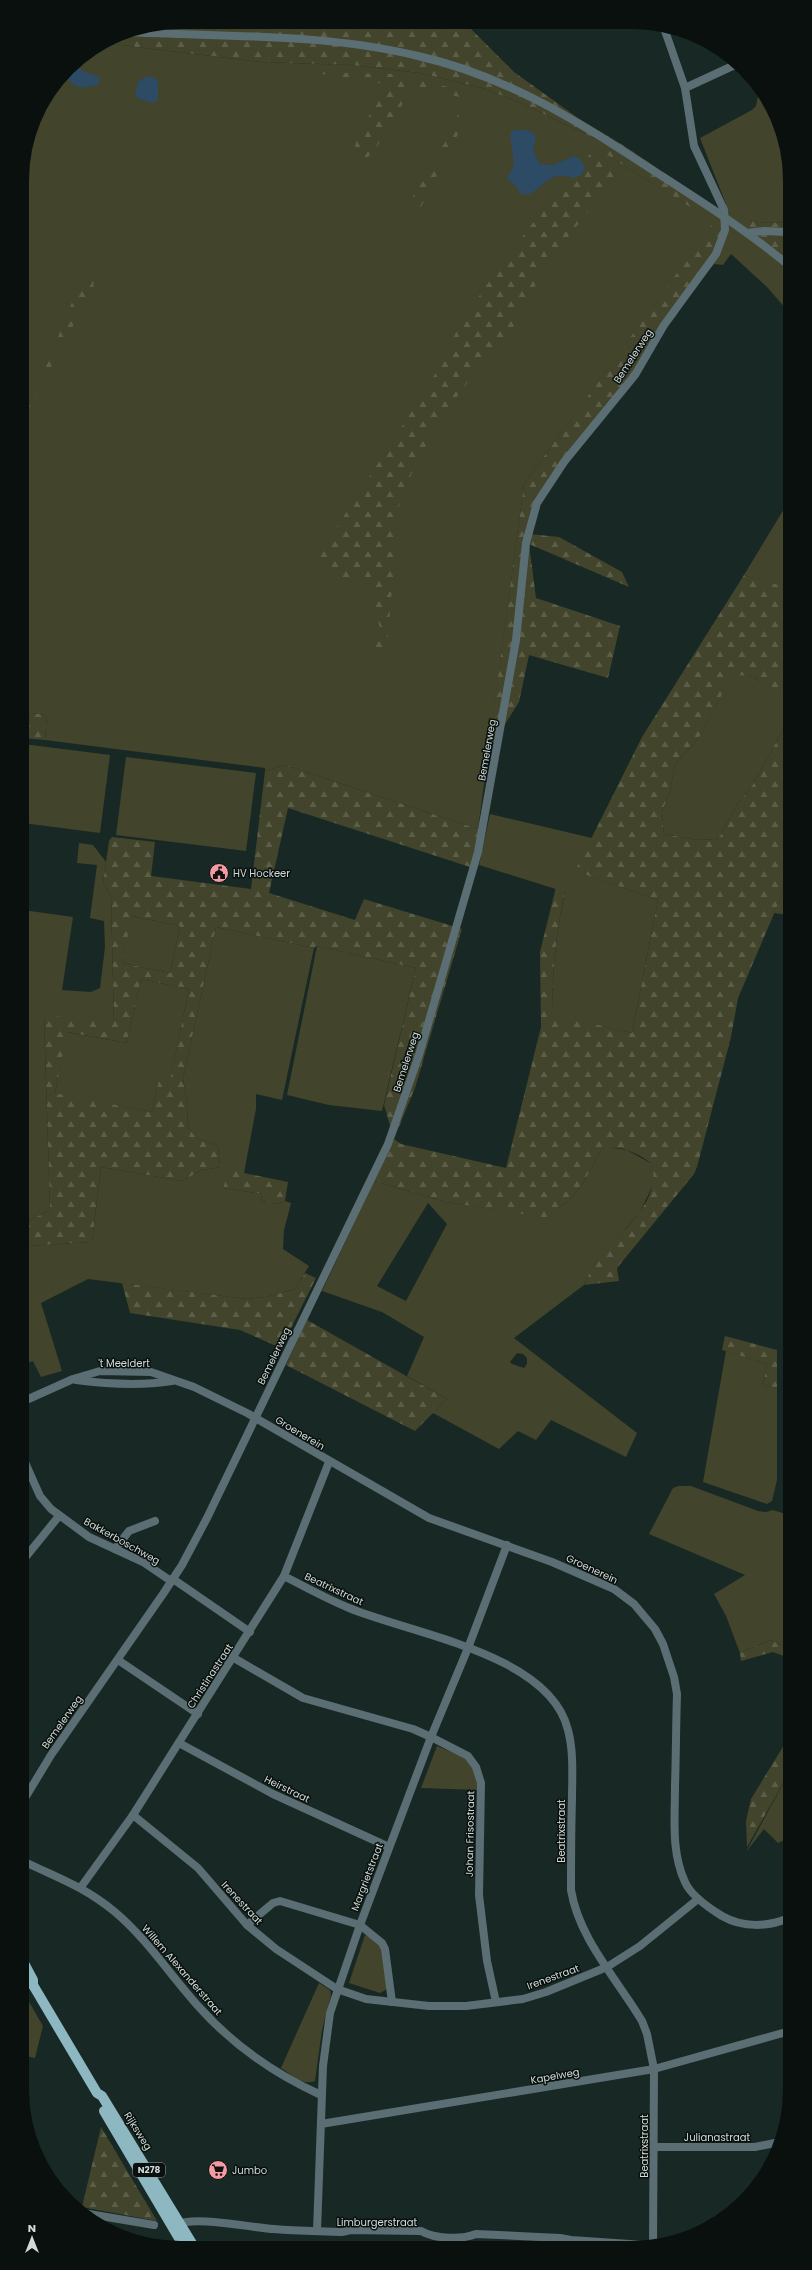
<svg xmlns="http://www.w3.org/2000/svg" width="812" height="2270" viewBox="0 0 812 2270" font-family="Poppins,sans-serif">
<defs>
<pattern id="forest-firs" width="22" height="20" patternUnits="userSpaceOnUse"><rect width="22" height="20" fill="#42442b"/><path d="M5 1l3.5 6h-7zM16 11l3.5 6h-7z" fill="#5c5e49"/></pattern>
</defs>
<rect width="100%" height="100%" fill="#182925"/>
<!-- green -->
<g fill="#42442b" fill-rule="evenodd">
<path d="M104,43L261,62L352,65L420,73L482,88L521,103L602,142L612,140L609,156L715,222L524,484L478,829L285,765L265,771V768L45,740L47,715L23,712L22,169L38,110L76,61Z"/>
<path d="M763,94L769,101L787,149V222L766,223L729,217L787,257V310L767,287L731,254L723,265L714,264L726,204L700,138L752,110L756,106L758,96Z"/>
<path d="M787,504L788,578L782,587L744,575Z"/>
<path d="M732,674L756,676L755,679L786,696L788,698V720L754,783L736,806L720,836L715,839L698,840L664,834L662,812L670,791L675,764L701,735Z"/>
<path d="M23,744L110,755L100,833L23,823Z"/>
<path d="M126,757L256,773L246,851L116,835Z"/>
<path d="M490,814L592,838L576,871L658,900L632,1033L552,1015C552,972 556,933 565,892L479,865Z"/>
<path d="M79,843L93,845L106,862L103,883L111,896L114,1024L44,1016L50,1210L24,1223L23,910L73,917L62,990L91,992L100,988L105,947L104,921L90,918L97,865L77,863Z"/>
<path d="M788,881V915L774,913Z"/>
<path d="M131,916L180,926L170,973L122,963Z"/>
<path d="M216,927L314,948L282,1100L256,1094V1109L244,1173L223,1188L262,1194L261,1201L277,1204L285,1201L291,1203L284,1230L283,1249L309,1266L295,1289L266,1297L246,1299L88,1279L41,1303L62,1371L41,1377L33,1361L24,1364V1246L92,1242L101,1167L182,1181L202,1170L220,1167L218,1145L196,1138L187,1125L188,1107L183,1079Z"/>
<path d="M317,946L416,968L382,1111L329,1105L287,1095Z"/>
<path d="M141,979L189,989L170,1081L159,1079L152,1112L55,1094L66,1032L127,1043Z"/>
<path d="M607,1147L627,1150L652,1164L655,1177L653,1185L640,1212L593,1266L584,1285L514,1338L637,1433L626,1457L551,1420L536,1440L518,1431L499,1449L433,1413L447,1399L407,1376L424,1337L382,1312L322,1291L374,1181L446,1202L548,1217C557,1206 563,1206 571,1198C584,1185 592,1166 601,1150ZM428,1203L447,1224L406,1301L377,1286ZM517,1353L523,1354L527,1358V1364L524,1368L512,1364L510,1362Z"/>
<path d="M726,1351L767,1364L763,1385L777,1389V1480L772,1501L767,1504L703,1482Z"/>
<path d="M679,1486H691L758,1511L766,1512L773,1510L789,1515V1648L770,1640L740,1653L726,1616L714,1594L745,1575L649,1534L673,1488Z"/>
<path d="M437,1746L464,1757L473,1765L479,1790L421,1788Z"/>
<path d="M789,1773V1838L778,1843L764,1829L746,1852Z"/>
<path d="M365,1935L377,1941L382,1945L387,1989L380,1993L349,1983Z"/>
<path d="M319,1983L330,1990L331,1995L322,2030L315,2081C302,2086 292,2075 281,2068Z"/>
<path d="M25,1995L43,2026L35,2058L25,2056Z"/>
</g>
<!-- forest -->
<g fill="url(#forest-firs)" fill-rule="evenodd">
<path d="M180,22L470,24L467,25L514,72L578,118L626,147L728,216L766,223L787,222V240L784,239L787,241V257L728,217L714,264L695,285L675,317L541,498L530,534L559,537L622,572L629,587L529,544L536,598L620,626L608,678L529,655L519,702L488,751L524,484L714,222L609,156L606,153L611,140L602,142L521,103L482,88L420,73L352,65L261,62L104,43L120,34Z"/>
<path d="M310,72L391,74L471,92L467,99L440,92L411,88C396,115 383,144 360,165L353,156L356,142L385,84Z"/>
<path d="M462,105L460,130L422,205L415,213L406,209L451,132Z"/>
<path d="M595,148L605,150V154L617,166L611,183L548,262L502,348L480,365L435,427L409,479L399,506L386,659L371,653L381,632L368,584L336,575L316,559L410,414C433,385 444,351 464,319C503,258 548,203 595,148Z"/>
<path d="M94,279L93,289L32,402L23,440V408L45,369L79,285Z"/>
<path d="M744,575L782,586L788,578V698L755,679L756,676L732,675L701,735L675,764L670,791L662,812L664,834L698,840L715,839L720,836L736,806L754,783L788,720V881L738,998L731,1037L697,1167L694,1174L617,1268L619,1281L584,1285C588,1279 589,1271 593,1266C614,1234 662,1207 652,1164C639,1153 617,1143 601,1150C592,1166 584,1185 571,1198C563,1206 557,1206 548,1218L446,1202L374,1181L394,1139L384,1105L416,968L317,946L314,948L216,927L183,1079L188,1107L187,1125L196,1138L218,1145L220,1167L202,1170L182,1181L101,1167L92,1242L24,1246V1223L50,1210L44,1015L114,1023L111,896L103,883L109,841L112,837L155,842L151,876L251,889L265,771L285,765L478,829L480,840L473,868L288,808L269,893L355,920L364,899L462,929L415,1088L394,1139L401,1144L506,1168L541,1027L540,952L556,887L565,891C556,933 552,972 552,1014L632,1033L658,900L575,871L642,737ZM132,916L180,926L170,973L122,963ZM141,979L189,989L170,1080L159,1079L152,1112L55,1093L67,1032L127,1043Z"/>
<path d="M23,712L47,715L45,740L23,738Z"/>
<path d="M232,1165L244,1173L288,1182L285,1201L277,1204L261,1201L262,1194L223,1188Z"/>
<path d="M305,1273L316,1278L281,1348L240,1330L130,1313L122,1283L246,1299L266,1297L295,1289Z"/>
<path d="M307,1320L447,1399L415,1431L286,1365Z"/>
<path d="M725,1336L777,1350V1389L763,1385L767,1364L722,1350Z"/>
<path d="M770,1640L789,1648V1658L773,1652L741,1661L740,1653Z"/>
<path d="M784,1745H789V1773L747,1847L746,1821L751,1799Z"/>
<path d="M101,2127L157,2221L82,2207Z"/>
</g>
<!-- water -->
<g fill="#2d4b64">
<path d="M74,64L85,72L98,76L100,80L98,85L80,88L70,82L65,75Z"/>
<path d="M145,77H153L158,81V100L153,103L137,98L135,93L139,81Z"/>
<path d="M514,130H528L536,136L533,150L540,164L552,165L574,156L580,159L585,167L581,175L574,178C544,168 543,195 522,195L514,184L507,179L514,164L510,134Z"/>
</g>
<g fill="none" stroke-linecap="round" stroke-linejoin="round">
<!-- minor -->
<g stroke="#5a6e73" stroke-width="8">
<path d="M127,32C223,37 324,33 418,56C510,77 579,122 657,173C702,202 746,230 787,264"/>
<path d="M685,88L737,64"/>
<path d="M747,233L764,231L787,232"/>
<path d="M76,1380C107,1384 140,1386 172,1381"/>
<path d="M24,1401L73,1379L100,1371L151,1372L194,1387L247,1413L429,1518L552,1562L614,1589L634,1604L655,1629L663,1644L674,1677L677,1694C676,1725 676,1755 675,1786C675,1818 671,1852 685,1882C691,1896 709,1908 722,1916C743,1928 768,1927 789,1918"/>
<path d="M24,1460L40,1496L51,1509L89,1537L143,1562L171,1581"/>
<path d="M115,1549L129,1531L155,1521"/>
<path d="M24,1559L59,1516"/>
<path d="M284,1576C305,1587 327,1599 349,1608C412,1634 550,1654 568,1730C574,1753 572,1776 572,1799C571,1830 571,1860 571,1890C579,1939 617,1979 642,2021L647,2034L654,2069L653,2245"/>
<path d="M173,1579L250,1632"/>
<path d="M234,1658L303,1698L413,1729L431,1737L468,1756L476,1767L481,1783L479,1895L487,1961L496,2002"/>
<path d="M118,1660L198,1714"/>
<path d="M179,1743L273,1794L389,1847"/>
<path d="M133,1815L198,1868L247,1925L276,1949L337,1989L366,1999L429,2006H466L523,1999L546,1992L607,1967L640,1946L698,1899"/>
<path d="M25,1862C60,1879 83,1886 115,1912C147,1939 171,1976 199,2007C233,2045 275,2074 321,2095"/>
<path d="M81,1887L133,1815L284,1576L329,1462"/>
<path d="M247,1925L273,1903L280,1901L360,1925L382,1943L385,1949L392,2002"/>
<path d="M321,2124L654,2069L790,2031"/>
<path d="M654,2147H755L780,2142"/>
<path d="M83,2213L154,2225"/>
<path d="M317,2231L323,2066L330,2013L360,1925L431,1737L468,1648L507,1545"/>
</g>
<!-- tertiary -->
<g stroke="#5a6e73" stroke-width="8">
<path d="M25,1798L51,1755L163,1594L182,1565L207,1518L388,1144L419,1055L478,852L516,640L526,543L537,503L564,462L635,375L664,325L716,254L725,230L724,210L694,146L685,88L663,25"/>
<path d="M176,2225C195,2215 251,2228 274,2229C297,2231 320,2231 342,2232L351,2230L421,2231C435,2239 461,2240 476,2234L560,2238L571,2240L644,2245"/>
</g>
<!-- primary -->
<g stroke="#8db8c1" stroke-width="10">
<path d="M25,1965L33,1980V1985"/>
<path d="M25,1978L33,1985L97,2093L102,2096L193,2245"/>
<path d="M104,2111L183,2245"/>
</g>
</g>
<!-- icons -->
<defs>
<symbol id="civic-disc" viewBox="-11 -11 22 22"><circle r="9.5" fill="#f49aa3" stroke="#09100e"/><path d="M-.6-6.5H3V-4.5H.6V-3L4-1V1h2V6H-6V1h2V-1L-.6-3ZM-1.2 2.5V6h2.4V2.5Z" fill="#111"/></symbol>
<symbol id="supermarket-disc" viewBox="-11 -11 22 22"><circle r="9.5" fill="#f49aa3" stroke="#09100e"/><path d="M-6-5.5h2.5l.6 2H6L4.5 2H-2.5L-4.4-4H-6ZM-1.5 3.2a1.3 1.3 0 1 0 .1 0ZM3 3.2a1.3 1.3 0 1 0 .1 0Z" fill="#111"/></symbol>
</defs>
<g fill-rule="evenodd">
<use href="#civic-disc" x="208" y="862" width="22" height="22"/>
<use href="#supermarket-disc" x="207" y="2159" width="22" height="22"/>
</g>
<g text-anchor="middle" dominant-baseline="central" stroke-width="3" stroke-linejoin="round" paint-order="stroke">
<!-- shield labels -->
<rect fill="#09100e" stroke="#959f9c" stroke-width="1" x="133" y="2163" width="32" height="14" rx="3"/>
<g font-size="9" font-weight="bold" fill="#d1dcd9">
<text x="149" y="2170">N278</text>
</g>
<!-- street labels -->
<g font-size="10" fill="#d1dcd9" stroke="#09100e">
<text transform="translate(633 356) rotate(-57)">Bemelerweg</text>
<text transform="translate(487 750) rotate(-80)">Bemelerweg</text>
<text transform="translate(406 1062) rotate(-72)">Bemelerweg</text>
<text transform="translate(274 1356) rotate(-64)">Bemelerweg</text>
<text x="124" y="1363">'t Meeldert</text>
<text transform="translate(300 1433) rotate(31)">Groenerein</text>
<text transform="translate(122 1541) rotate(29)">Bakkerboschweg</text>
<text transform="translate(592 1569) rotate(25)">Groenerein</text>
<text transform="translate(334 1589) rotate(25)">Beatrixstraat</text>
<text transform="translate(210 1676) rotate(-57)">Christinastraat</text>
<text transform="translate(62 1722) rotate(-55)">Bemelerweg</text>
<text transform="translate(287 1789) rotate(26)">Heirstraat</text>
<text transform="translate(561 1831) rotate(-90)">Beatrixstraat</text>
<text transform="translate(470 1834) rotate(-89)">Johan Frisostraat</text>
<text transform="translate(367 1877) rotate(-69)">Margrietstraat</text>
<text transform="translate(242 1903) rotate(47)">Irenestraat</text>
<text transform="translate(182 1970) rotate(49)">Willem Alexanderstraat</text>
<text transform="translate(553 1977) rotate(-20)">Irenestraat</text>
<text transform="translate(555 2076) rotate(-10)">Kapelweg</text>
<text transform="translate(138 2131) rotate(58)">Rijksweg</text>
<text x="717" y="2137">Julianastraat</text>
<text transform="translate(644 2146) rotate(-90)">Beatrixstraat</text>
<text x="377" y="2222">Limburgerstraat</text>
</g>
<!-- poi labels -->
<g font-size="10" fill="#d1dcd9" stroke="#09100e" text-anchor="start">
<text x="233" y="873">HV Hockeer</text>
<text x="232" y="2170">Jumbo</text>
</g>
</g>
<!-- crop -->
<path d="M0 0H812V2270H0ZM180 29H632A151 151 0 0 1 783 180V2090A151 151 0 0 1 632 2241H180A151 151 0 0 1 29 2090V180A151 151 0 0 1 180 29Z" fill="#09100e" fill-rule="evenodd"/>
<!-- north arrow -->
<g transform="translate(32 2238)" stroke="#09100e" stroke-width="3" paint-order="stroke">
<path d="M0-3L7 15L0 10L-7 15Z" fill="#d1dcd9"/>
<text y="-6" font-size="11" font-weight="bold" text-anchor="middle" fill="#d1dcd9">N</text>
</g>
</svg>
